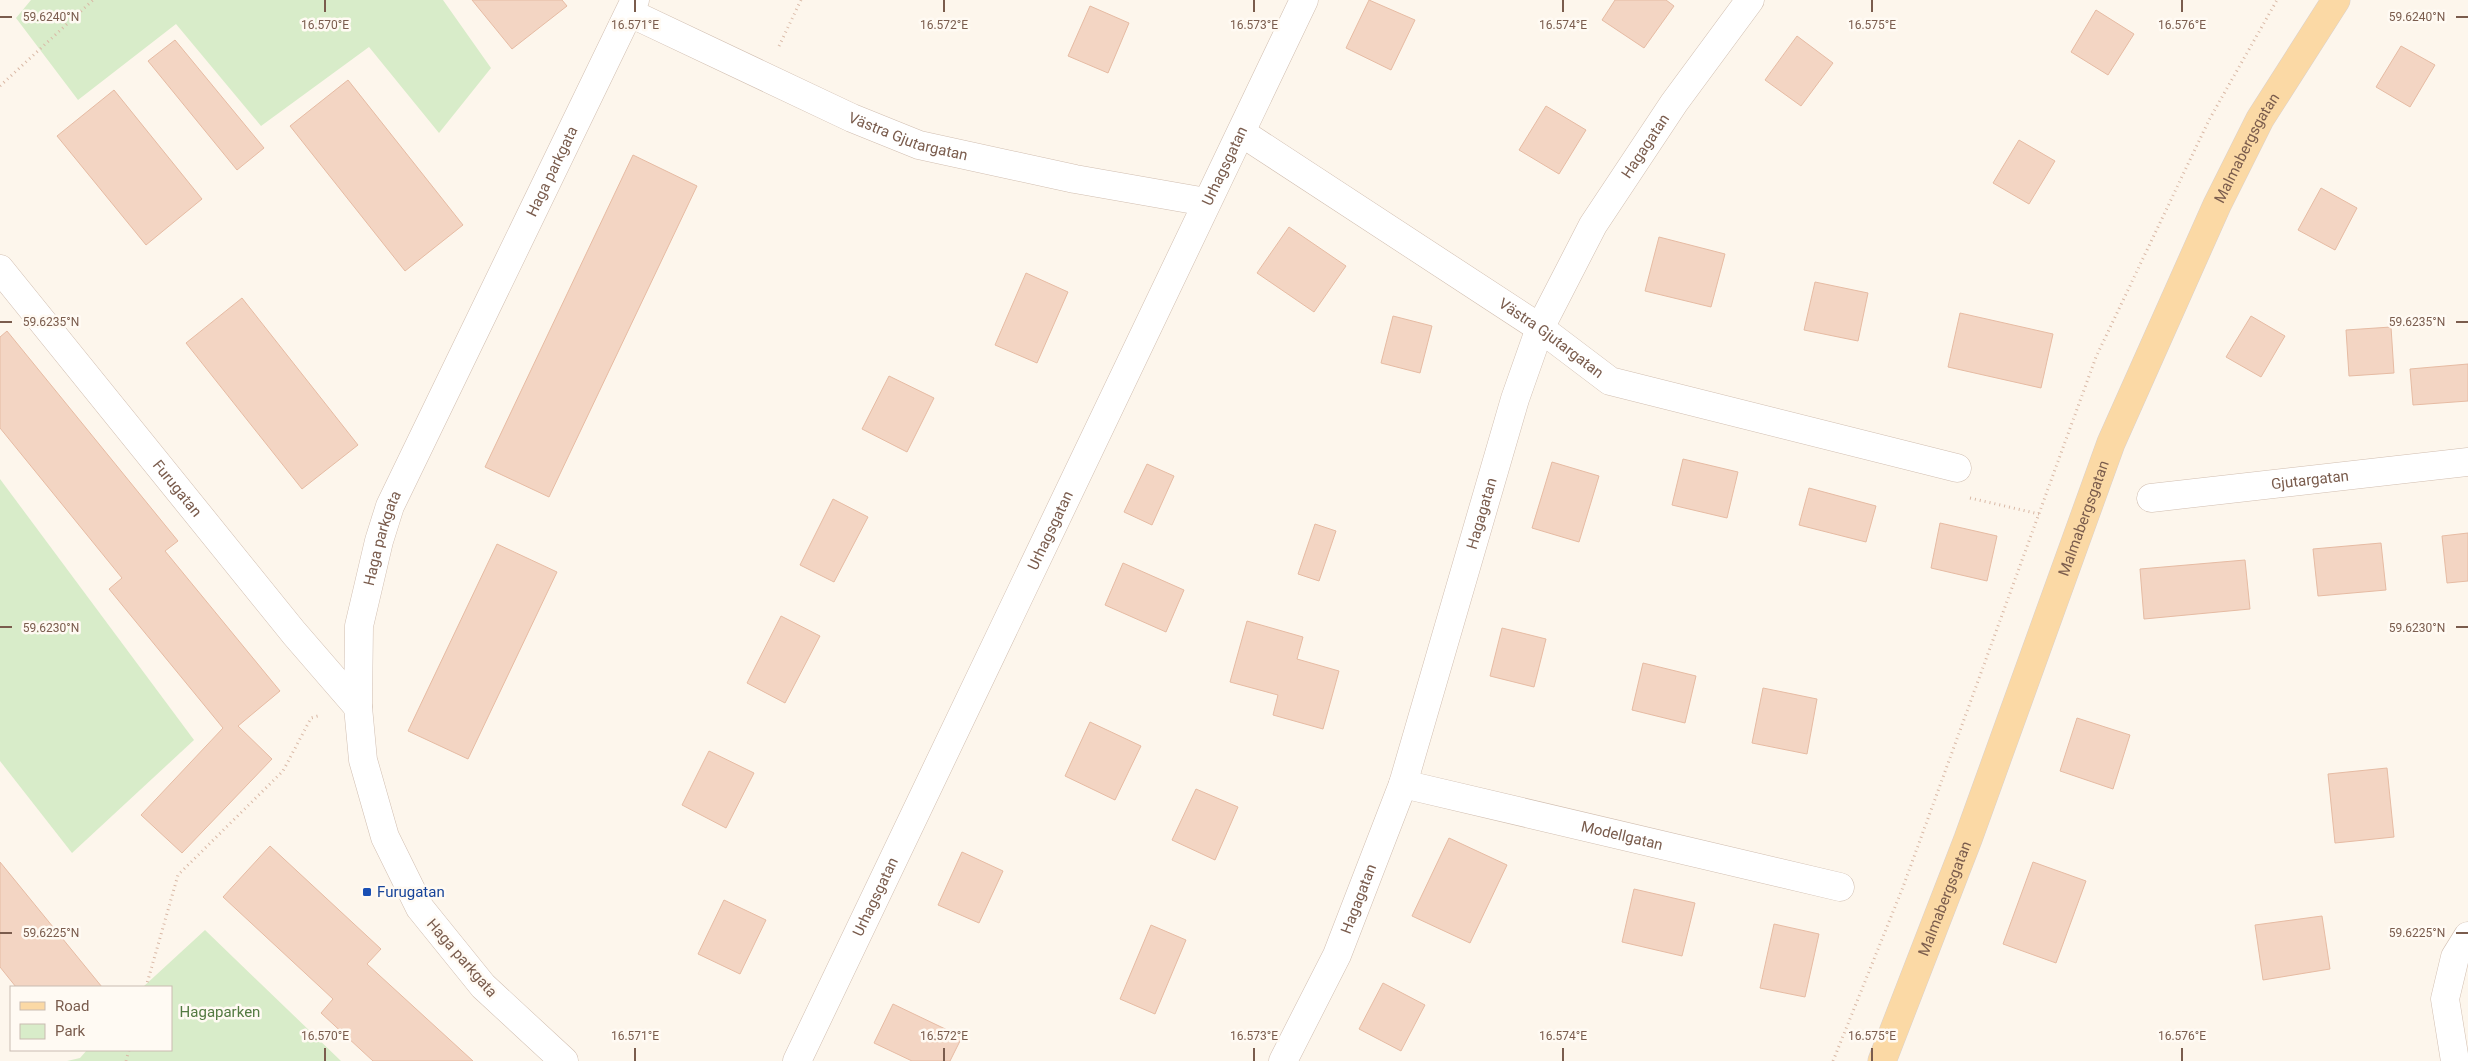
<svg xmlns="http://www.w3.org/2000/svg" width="2468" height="1061" viewBox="0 0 2468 1061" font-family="Roboto,sans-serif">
<rect width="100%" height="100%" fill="#fdf6ec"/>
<!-- green -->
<g fill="#d8ecc9">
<path d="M31,0H443L491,68L439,133L369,47L261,126L176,24L78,100L16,18Z"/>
<path d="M0,479L194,740L72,853L0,761Z"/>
<path d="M205,930L341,1061H67L80,1058L87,1050H171V987H143Z"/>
</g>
<!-- building -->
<g fill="#f3d5c3" stroke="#e6bba3">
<path d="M472,0H562L567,6L512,49Z"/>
<path d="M1369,0L1415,20L1391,70L1346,48Z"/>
<path d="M1615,0H1666L1674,6L1644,48L1602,20Z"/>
<path d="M1090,6L1129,23L1108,73L1068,56Z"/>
<path d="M2096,10L2134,34L2108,75L2071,52Z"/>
<path d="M1797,36L1833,63L1801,106L1765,80Z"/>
<path d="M175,40L264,148L237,170L148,61Z"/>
<path d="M2401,46L2435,65L2410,107L2376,87Z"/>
<path d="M348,80L463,225L405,271L290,126Z"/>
<path d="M114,90L202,199L146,245L57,136Z"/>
<path d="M1546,106L1586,130L1559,174L1519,150Z"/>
<path d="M2019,140L2055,161L2029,204L1993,183Z"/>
<path d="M633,155L697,186L549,497L485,467Z"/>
<path d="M2321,188L2357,208L2335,250L2298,230Z"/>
<path d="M1289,227L1346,266L1314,312L1257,273Z"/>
<path d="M1659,237L1725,254L1711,307L1645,291Z"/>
<path d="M1026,273L1068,292L1037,363L995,345Z"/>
<path d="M1815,282L1868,293L1858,341L1804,330Z"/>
<path d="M242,298L358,445L302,489L186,343Z"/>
<path d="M1960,313L2053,334L2041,388L1948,367Z"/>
<path d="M1393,316L1432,326L1420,373L1381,363Z"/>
<path d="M2251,316L2285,336L2261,377L2226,357Z"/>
<path d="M2391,327L2394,373L2349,376L2346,330Z"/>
<path d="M7,331L178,541L165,551L280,691L238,726L272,759L182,853L141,815L223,728L109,589L122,578L0,428V337Z"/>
<path d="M2468,364V401L2413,405L2410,369Z"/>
<path d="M889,376L934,398L907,452L862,429Z"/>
<path d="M1683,459L1738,472L1727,518L1672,505Z"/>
<path d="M1552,462L1599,476L1579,542L1532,528Z"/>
<path d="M1147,464L1174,476L1152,525L1124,512Z"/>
<path d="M1809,488L1876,506L1866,542L1799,525Z"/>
<path d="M833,499L868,517L834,582L800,565Z"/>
<path d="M1940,523L1997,536L1987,581L1931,568Z"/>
<path d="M1315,524L1336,531L1319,581L1298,574Z"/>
<path d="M2468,533V581L2447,583L2442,536Z"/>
<path d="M2381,543L2386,590L2318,596L2313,549Z"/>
<path d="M497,544L557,572L468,759L408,731Z"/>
<path d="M2245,560L2250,609L2144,619L2140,569Z"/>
<path d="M1123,563L1184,590L1166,632L1105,605Z"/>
<path d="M781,616L820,636L785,703L747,683Z"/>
<path d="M1247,621L1303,637L1297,659L1339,671L1323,729L1273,715L1278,695L1230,682Z"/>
<path d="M1502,628L1546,639L1534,687L1490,676Z"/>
<path d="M1643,663L1696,676L1685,723L1632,710Z"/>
<path d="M1763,688L1817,699L1807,754L1752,743Z"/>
<path d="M2077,718L2130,735L2113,789L2060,771Z"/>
<path d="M1090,722L1141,746L1115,800L1065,776Z"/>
<path d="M709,751L754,773L726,828L682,805Z"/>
<path d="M2387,768L2394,837L2335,843L2328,774Z"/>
<path d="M1196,789L1238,807L1215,860L1172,840Z"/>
<path d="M1449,838L1507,865L1470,943L1412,916Z"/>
<path d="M270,846L381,949L367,964L473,1061H373L321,1013L333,999L223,897Z"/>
<path d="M962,852L1003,871L979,923L938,905Z"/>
<path d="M0,862L102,987H16L0,967Z"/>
<path d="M2033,862L2086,881L2056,963L2003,944Z"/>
<path d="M1634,889L1695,903L1682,956L1622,942Z"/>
<path d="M724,900L766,920L740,974L698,954Z"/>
<path d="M2322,916L2330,969L2263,980L2255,925Z"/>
<path d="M1774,924L1819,934L1805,997L1760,988Z"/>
<path d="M1151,925L1186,940L1155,1014L1120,999Z"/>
<path d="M1383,983L1425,1005L1401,1051L1359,1029Z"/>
<path d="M893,1004L962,1037L950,1061H912L874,1043Z"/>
</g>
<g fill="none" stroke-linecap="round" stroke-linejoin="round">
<defs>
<g id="minor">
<path id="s1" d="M630,13L852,118L919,145L1075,179L1206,202"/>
<path id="s2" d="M1242,133L1540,328L1610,381L1957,468"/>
<path id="s3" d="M0,269L294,633L358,707"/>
<path id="s4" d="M2151,498L2468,462"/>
<path id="s5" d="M1403,784L1840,887"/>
<path id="s6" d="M564,1061L483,986L420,908L385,837L363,760L358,707L359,626L379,541L390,506L635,0"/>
<path id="s7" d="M797,1061L1304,0"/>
<path id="s8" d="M1283,1061L1337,955L1403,784L1515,399L1540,328L1593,225L1674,103L1750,0"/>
<path d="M2455,1061L2445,999L2455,957L2468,936"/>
</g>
<g id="major">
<path id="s9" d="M1882,1061L1968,839L2111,443L2217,205L2260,119L2336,0"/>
</g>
</defs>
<!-- minor casing -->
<use href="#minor" stroke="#d1beb0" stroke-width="29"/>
<!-- major casing -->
<use href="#major" stroke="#dad1cd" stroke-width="29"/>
<!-- path -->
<g stroke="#d9b8a5" stroke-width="3" stroke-dasharray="1 4" stroke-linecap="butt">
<path d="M779,46L801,0"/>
<path d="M0,86L93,0"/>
<path d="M1970,498L2039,514"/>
<path d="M146,987L178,875L283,771L311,718L321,715"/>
<path d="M126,1061L129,1050"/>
<path d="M1833,1061L1903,887L2096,357L2209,120L2277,0"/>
</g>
<!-- minor -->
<use href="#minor" stroke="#fff" stroke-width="28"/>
<!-- major -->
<use href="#major" stroke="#fbd9a5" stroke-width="28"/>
</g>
<!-- ticks -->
<path fill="none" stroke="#7a5c4d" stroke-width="2" d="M325,0V12M635,0V12M944,0V12M1254,0V12M1563,0V12M1872,0V12M2182,0V12M0,17H12M2456,17H2468M0,322H12M2456,322H2468M0,627H12M2456,627H2468M0,933H12M2456,933H2468M325,1048V1061M635,1048V1061M944,1048V1061M1254,1048V1061M1563,1048V1061M1872,1048V1061M2182,1048V1061"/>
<!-- markers -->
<rect fill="#1a4fb4" stroke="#fffaf3" stroke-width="2" x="362" y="887" width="10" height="10" rx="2.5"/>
<g text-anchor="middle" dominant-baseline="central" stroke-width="5" stroke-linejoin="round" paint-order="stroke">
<!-- street labels -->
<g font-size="15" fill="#7a5c4d" stroke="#fffaf3">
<text stroke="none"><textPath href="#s1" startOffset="305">Västra Gjutargatan</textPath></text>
<text stroke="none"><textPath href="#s8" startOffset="989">Hagagatan</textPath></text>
<text stroke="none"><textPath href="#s9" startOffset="984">Malmabergsgatan</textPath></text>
<text stroke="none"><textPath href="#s7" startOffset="992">Urhagsgatan</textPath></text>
<text stroke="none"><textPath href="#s6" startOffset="1000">Haga parkgata</textPath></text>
<text stroke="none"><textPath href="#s2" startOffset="371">Västra Gjutargatan</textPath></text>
<text stroke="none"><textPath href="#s4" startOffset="160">Gjutargatan</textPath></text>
<text stroke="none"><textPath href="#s3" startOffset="282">Furugatan</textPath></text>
<text stroke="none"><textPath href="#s8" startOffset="584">Hagagatan</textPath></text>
<text stroke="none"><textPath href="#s9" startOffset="579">Malmabergsgatan</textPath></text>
<text stroke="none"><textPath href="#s7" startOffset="588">Urhagsgatan</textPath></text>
<text stroke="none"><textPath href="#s6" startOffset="595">Haga parkgata</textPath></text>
<text stroke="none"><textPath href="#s5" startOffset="225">Modellgatan</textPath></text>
<text stroke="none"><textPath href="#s7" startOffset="182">Urhagsgatan</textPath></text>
<text stroke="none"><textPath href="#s8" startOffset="179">Hagagatan</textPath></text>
<text stroke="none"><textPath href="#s9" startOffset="174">Malmabergsgatan</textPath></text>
<text transform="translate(462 958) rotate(49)">Haga parkgata</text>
</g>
<!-- transit labels -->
<g font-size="15" fill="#164399" stroke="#fffaf3" text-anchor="start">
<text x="377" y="892">Furugatan</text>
</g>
<!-- park labels -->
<g font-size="15" fill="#537a41" stroke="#fffaf3">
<text x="220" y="1012">Hagaparken</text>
</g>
</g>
<g font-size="12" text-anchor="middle" fill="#7a5c4d" stroke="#fffaf3" stroke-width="5" stroke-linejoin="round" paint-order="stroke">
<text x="51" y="21">59.6240°N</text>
<text x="2417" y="21">59.6240°N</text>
<text x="325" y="29">16.570°E</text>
<text x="635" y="29">16.571°E</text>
<text x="944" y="29">16.572°E</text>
<text x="1254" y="29">16.573°E</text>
<text x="1563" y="29">16.574°E</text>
<text x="1872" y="29">16.575°E</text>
<text x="2182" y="29">16.576°E</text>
<text x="51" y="326">59.6235°N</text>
<text x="2417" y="326">59.6235°N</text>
<text x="51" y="632">59.6230°N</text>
<text x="2417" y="632">59.6230°N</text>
<text x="51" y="937">59.6225°N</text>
<text x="2417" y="937">59.6225°N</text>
<text x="325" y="1040">16.570°E</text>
<text x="635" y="1040">16.571°E</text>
<text x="944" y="1040">16.572°E</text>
<text x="1254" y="1040">16.573°E</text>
<text x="1563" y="1040">16.574°E</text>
<text x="1872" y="1040">16.575°E</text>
<text x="2182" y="1040">16.576°E</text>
</g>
<!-- legend -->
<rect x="10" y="986" width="162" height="65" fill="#fffaf3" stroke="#cabbb1"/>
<rect x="20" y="1002" width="25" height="8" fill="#fbd9a5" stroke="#cabbb1"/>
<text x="55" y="1011" font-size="15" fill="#7a5c4d">Road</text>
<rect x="20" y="1024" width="25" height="15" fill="#d8ecc9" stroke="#cabbb1"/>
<text x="55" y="1036" font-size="15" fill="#7a5c4d">Park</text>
</svg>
